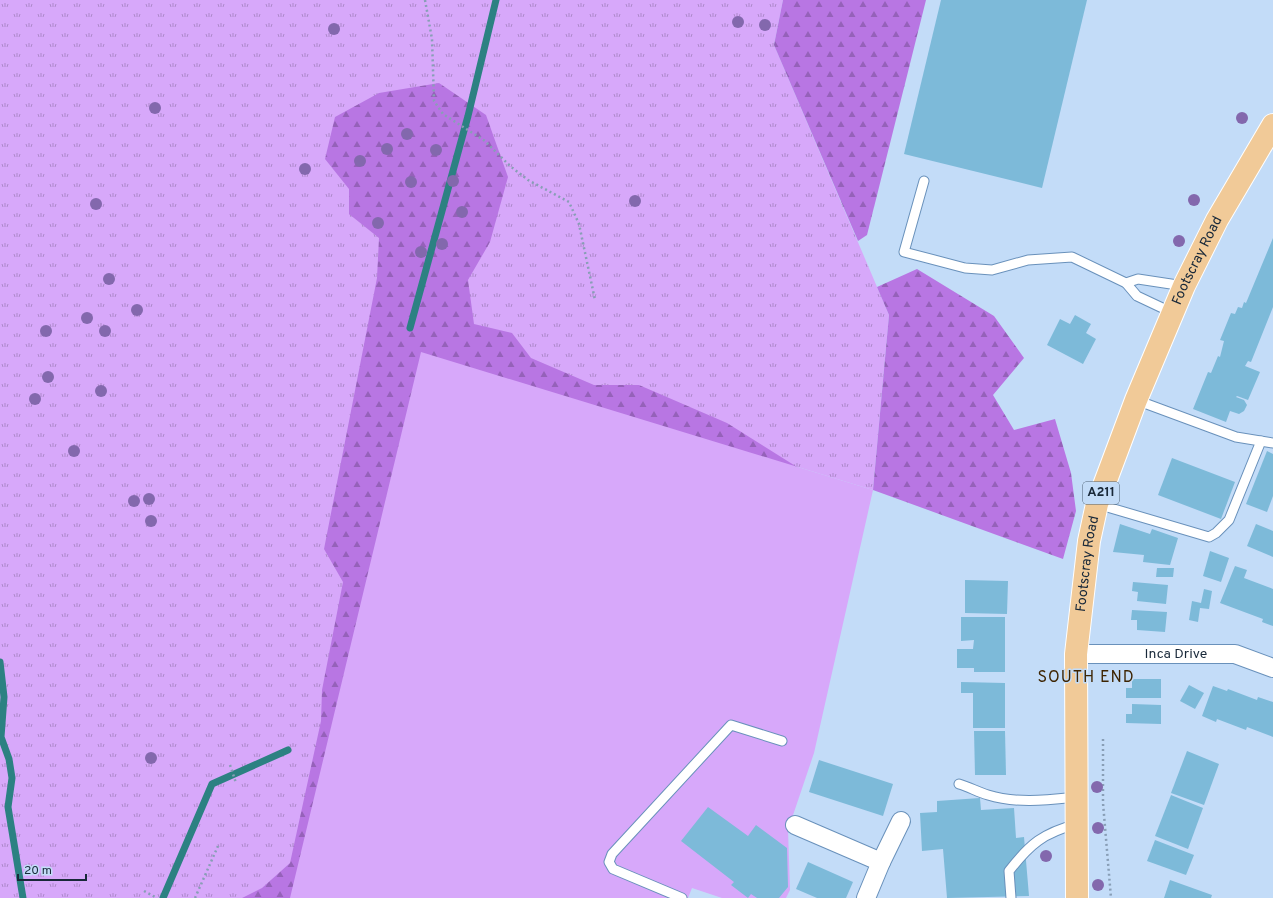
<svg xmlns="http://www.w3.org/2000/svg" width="1273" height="898" viewBox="0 0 1273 898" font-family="Overpass,sans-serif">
<defs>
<pattern id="grass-tufts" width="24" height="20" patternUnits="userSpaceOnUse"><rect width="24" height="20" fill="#d7a8fa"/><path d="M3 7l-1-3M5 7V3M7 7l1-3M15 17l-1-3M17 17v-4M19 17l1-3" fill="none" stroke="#ad89cb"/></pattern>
<pattern id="forest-firs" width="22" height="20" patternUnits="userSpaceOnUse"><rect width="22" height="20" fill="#b876e3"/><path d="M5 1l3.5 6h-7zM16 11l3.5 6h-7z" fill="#9561b9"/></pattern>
</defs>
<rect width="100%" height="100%" fill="#c3dcf8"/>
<!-- grass -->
<path fill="url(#grass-tufts)" d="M0,0H783L774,45L889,315L873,490L422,352L290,898H0Z"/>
<!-- forest -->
<g fill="url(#forest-firs)">
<path d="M783,0H926L867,235L858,241L774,45Z"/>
<path d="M439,83L486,115L508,177L490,242L468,280L474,324L512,333L531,358L594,385H639L727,423L813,477L316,898H242L262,888L290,863L321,721L322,690L343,582L324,549L377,278L379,238L349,214V189L325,159L335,117L379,93Z"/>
<path d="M917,269L994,316L1024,358L993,395L1014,430L1055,419L1071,473L1076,511L1063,559L873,490L889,315L877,287Z"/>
</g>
<!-- green -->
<path fill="#d7a8fa" d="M421,352L873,490L814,753L788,830L790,890L786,898H722L692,888L688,898H290Z"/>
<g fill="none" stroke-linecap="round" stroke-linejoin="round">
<!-- stream -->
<g stroke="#2c8182" stroke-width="7">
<path d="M410,328L468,116L496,0"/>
<path d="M0,662L4,697L1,737L9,759L12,778L8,807L23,898"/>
<path d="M163,898L212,784L288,750"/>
</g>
</g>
<!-- building -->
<g fill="#7dbad9">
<path d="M941,0H1087L1042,188L904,154Z"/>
<path d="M1273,238V307L1251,362L1248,361L1245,366L1260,372L1248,400L1237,396L1236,397L1244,400L1247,405L1244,411L1239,414L1230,411L1226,422L1193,409L1208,372L1211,373L1218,356L1220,357L1224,341L1220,340L1231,313L1235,314L1238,307L1242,308L1244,302L1246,303Z"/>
<path d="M1075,315L1091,324L1086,333L1096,339L1083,364L1047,345L1060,319L1070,324Z"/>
<path d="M1267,451L1273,454V496L1267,512L1246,504Z"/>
<path d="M1172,458L1235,482L1221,519L1158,495Z"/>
<path d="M1120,524L1150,534L1152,529L1178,538L1170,565L1143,562L1144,555L1113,552Z"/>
<path d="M1256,524L1273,531V557L1247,546Z"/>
<path d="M1210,551L1229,558L1221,582L1203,576Z"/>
<path d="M1235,566L1247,570L1244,578L1273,589V626L1262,622L1263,619L1220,603Z"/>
<path d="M1157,568H1174L1173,577H1156Z"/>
<path d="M965,580L1008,581L1007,614L965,613Z"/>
<path d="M1133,582L1168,585L1166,604L1137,601L1138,592L1132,591Z"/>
<path d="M1204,589L1212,591L1209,609L1200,608L1198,622L1189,620L1192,601L1201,603Z"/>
<path d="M1132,610L1167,612L1165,632L1137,630V620H1131Z"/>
<path d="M961,617H1005V672H974V668H957V649H973L974,640L961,641Z"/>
<path d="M1132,679H1161V698H1126V688H1132Z"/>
<path d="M961,682L1005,683V728H973V693H961Z"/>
<path d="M1189,685L1204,693L1195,709L1180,701Z"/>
<path d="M1213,686L1227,691L1228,689L1257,700L1258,697L1273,702V737L1247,727L1246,730L1217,719L1216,722L1202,716Z"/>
<path d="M1132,704L1161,705V724L1126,723V714H1132Z"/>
<path d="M974,731H1005L1006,775H975Z"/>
<path d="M1187,751L1219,764L1204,805L1171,793Z"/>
<path d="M819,760L893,784L883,816L809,792Z"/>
<path d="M1171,795L1203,808L1188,849L1155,836Z"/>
<path d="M980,798L981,810L1014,808L1016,838L1024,837L1029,896L947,898L943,849L922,851L920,813L937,812V801Z"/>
<path d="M708,807L748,836L756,825L787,848L788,887L779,898H757L751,894L748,898L731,885L734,882L681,841Z"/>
<path d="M1155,840L1194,855L1186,875L1147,861Z"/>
<path d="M808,862L853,882L846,898H817L796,889Z"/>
<path d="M1170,880L1212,895L1211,898H1164Z"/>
</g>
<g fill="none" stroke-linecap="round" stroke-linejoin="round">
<defs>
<g id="lane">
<path d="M924,181L904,252L965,268L992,270L1028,260L1072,257L1126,283L1137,296L1173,313"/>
<path d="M1126,283L1138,279L1184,286"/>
<path d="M1136,400L1236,437L1273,443"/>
<path d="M1097,504L1209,537L1216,533L1229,520L1261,441"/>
<path d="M959,784C969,787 978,792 988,795C1017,804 1048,800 1077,797"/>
<path d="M682,898L613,869L609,862L612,854L731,725L782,741"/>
<path d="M1011,898L1009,871C1030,844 1043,833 1077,824"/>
</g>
<g id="street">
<path id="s1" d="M1076,654H1235L1273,668"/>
<path d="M795,825L881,862L866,898"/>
<path d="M881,862L901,821"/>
</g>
<g id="primary">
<path id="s2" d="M1077,898L1076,654L1089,541L1097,504L1136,400L1184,286L1217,220L1273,125"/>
</g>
</defs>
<!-- lane casing -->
<use href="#lane" stroke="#6991bb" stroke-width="11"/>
<!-- street casing -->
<use href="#street" stroke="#6991bb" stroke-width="20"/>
<!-- primary casing -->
<use href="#primary" stroke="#fff" stroke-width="24"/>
<!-- path -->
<g stroke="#889eb6" stroke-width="2.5" stroke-dasharray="2 3" stroke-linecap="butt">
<path d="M425,0L432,39L434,101L443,114L485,141L510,166L528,180L569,202L579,224L595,300"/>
<path d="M1103,739V803L1111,898"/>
<path d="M230,765L236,783"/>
<path d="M144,891L157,898"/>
<path d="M195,898L218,846"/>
</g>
<!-- lane -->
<use href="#lane" stroke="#fff" stroke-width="9"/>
<!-- street -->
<use href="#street" stroke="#fff" stroke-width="18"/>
<!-- primary -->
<use href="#primary" stroke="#f1ca98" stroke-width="22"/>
</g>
<!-- trees -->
<g fill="#8368ad">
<circle cx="738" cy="22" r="6"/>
<circle cx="765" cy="25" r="6"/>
<circle cx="334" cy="29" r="6"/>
<circle cx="155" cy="108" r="6"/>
<circle cx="1242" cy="118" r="6"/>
<circle cx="407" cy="134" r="6"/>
<circle cx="387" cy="149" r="6"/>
<circle cx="436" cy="150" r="6"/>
<circle cx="360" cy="161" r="6"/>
<circle cx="305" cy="169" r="6"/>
<circle cx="453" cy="181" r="6"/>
<circle cx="411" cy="182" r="6"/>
<circle cx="1194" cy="200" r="6"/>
<circle cx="635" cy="201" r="6"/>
<circle cx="96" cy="204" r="6"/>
<circle cx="462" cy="212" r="6"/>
<circle cx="378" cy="223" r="6"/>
<circle cx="1179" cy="241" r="6"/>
<circle cx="442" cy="244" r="6"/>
<circle cx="421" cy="252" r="6"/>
<circle cx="109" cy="279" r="6"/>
<circle cx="137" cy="310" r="6"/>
<circle cx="87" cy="318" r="6"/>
<circle cx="46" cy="331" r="6"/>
<circle cx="105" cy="331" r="6"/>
<circle cx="48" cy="377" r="6"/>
<circle cx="101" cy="391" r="6"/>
<circle cx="35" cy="399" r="6"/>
<circle cx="74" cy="451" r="6"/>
<circle cx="149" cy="499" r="6"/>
<circle cx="134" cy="501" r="6"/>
<circle cx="151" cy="521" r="6"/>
<circle cx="151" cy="758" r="6"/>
<circle cx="1097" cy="787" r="6"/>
<circle cx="1098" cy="828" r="6"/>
<circle cx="1046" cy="856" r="6"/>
<circle cx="1098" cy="885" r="6"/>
</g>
<g text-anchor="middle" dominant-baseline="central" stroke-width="3" stroke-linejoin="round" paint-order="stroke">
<!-- shield labels -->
<rect fill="#c3dcf8" stroke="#4b5e72" stroke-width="1" x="1083" y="482" width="36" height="22" rx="3"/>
<g font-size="13" font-weight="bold" fill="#182839">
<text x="1101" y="493">A211</text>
</g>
<!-- street labels -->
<g font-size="14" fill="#182839" stroke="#c3dcf8">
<text stroke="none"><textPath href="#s2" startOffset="659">Footscray Road</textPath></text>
<text stroke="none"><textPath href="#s2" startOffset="335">Footscray Road</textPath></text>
<text stroke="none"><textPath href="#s1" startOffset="100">Inca Drive</textPath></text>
</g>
<!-- quarter labels -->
<g font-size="16" letter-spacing="1" fill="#3d2402" stroke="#c3dcf8">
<text x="1086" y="678">SOUTH END</text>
</g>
</g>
<!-- scale -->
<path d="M18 874v6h68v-6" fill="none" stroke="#182839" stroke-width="2"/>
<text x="24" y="874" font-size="12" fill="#182839" stroke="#c3dcf8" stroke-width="3" paint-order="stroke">20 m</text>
</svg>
